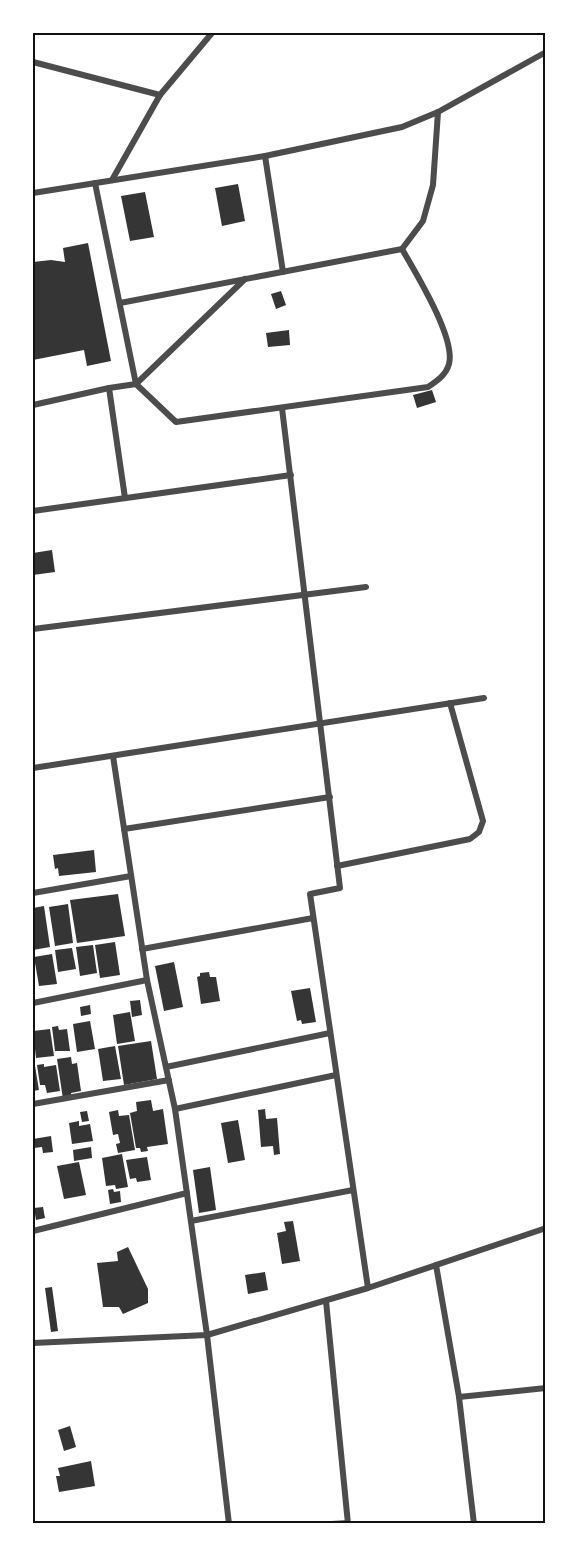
<svg xmlns="http://www.w3.org/2000/svg" width="579" height="1557" viewBox="0 0 579 1557" font-family="'Nunito Sans',sans-serif">
<rect width="100%" height="100%" fill="#fff"/>
<!-- building -->
<g fill="#353535">
<path d="M238,184L245,221L222,226L215,188Z"/>
<path d="M145,192L154,237L130,241L121,196Z"/>
<path d="M88,243L111,361L87,366L84,350L33,360V262L51,260L65,262L63,248Z"/>
<path d="M281,291L286,305L276,309L271,294Z"/>
<path d="M289,330L290,345L268,347L266,333Z"/>
<path d="M432,390L436,402L417,408L413,395Z"/>
<path d="M52,550L55,572L33,575V553Z"/>
<path d="M94,850L96,872L59,876L58,868L55,869L53,855Z"/>
<path d="M118,894L125,936L77,943L70,900Z"/>
<path d="M68,904L73,943L55,946L49,907Z"/>
<path d="M44,906L50,947L33,950V908Z"/>
<path d="M115,942L120,975L100,978L95,945Z"/>
<path d="M93,945L97,973L80,976L76,947Z"/>
<path d="M72,948L76,969L58,972L55,950Z"/>
<path d="M52,954L57,984L39,986L34,957Z"/>
<path d="M174,962L183,1007L164,1011L155,966Z"/>
<path d="M209,972L210,977H216L220,1001L201,1004L197,977L200,976V973Z"/>
<path d="M310,988L316,1022L302,1024L301,1020L297,1021L291,991Z"/>
<path d="M140,1000L142,1015L132,1017L130,1001Z"/>
<path d="M90,1005L91,1014L81,1016L80,1007Z"/>
<path d="M130,1012L135,1041L117,1044L113,1015Z"/>
<path d="M90,1021L95,1049L77,1052L73,1024Z"/>
<path d="M58,1026L59,1030L67,1029L70,1051H55L52,1027Z"/>
<path d="M50,1029L54,1056L36,1058L33,1031Z"/>
<path d="M151,1041L157,1079L124,1085L118,1046Z"/>
<path d="M115,1046L121,1079L103,1081L98,1049Z"/>
<path d="M71,1057L72,1064L77,1063L81,1091L71,1093L72,1097L63,1099L57,1059Z"/>
<path d="M44,1064V1067L56,1065L60,1091L47,1093L45,1085H40L37,1065Z"/>
<path d="M35,1066L39,1090L33,1091V1067Z"/>
<path d="M151,1100L153,1111L163,1109L168,1144L147,1147L148,1151L141,1152L140,1148H136L130,1113L137,1111L136,1102Z"/>
<path d="M265,1109L266,1119L277,1118L280,1154L274,1155L273,1146L261,1147L258,1110Z"/>
<path d="M118,1110L119,1116L129,1115L135,1150L118,1153L116,1144L120,1143L118,1134L113,1135L109,1112Z"/>
<path d="M87,1111L89,1121L82,1122L80,1112Z"/>
<path d="M238,1120L245,1160L228,1163L221,1123Z"/>
<path d="M79,1121V1126L90,1124L93,1141L72,1144L69,1123Z"/>
<path d="M51,1136L53,1152L43,1153L42,1147L34,1148L33,1139Z"/>
<path d="M91,1147L92,1158L74,1161L73,1150Z"/>
<path d="M122,1154L128,1187L116,1189L115,1185L106,1186L102,1158Z"/>
<path d="M147,1157L151,1180L137,1182L136,1178L130,1179L126,1160Z"/>
<path d="M79,1162L86,1195L64,1199L57,1166Z"/>
<path d="M210,1167L216,1210L199,1213L193,1170Z"/>
<path d="M113,1189L114,1192L120,1191L121,1202L110,1204L108,1190Z"/>
<path d="M43,1207L45,1218L36,1220L34,1208Z"/>
<path d="M293,1221L300,1261L282,1264L277,1233L286,1231L284,1222Z"/>
<path d="M128,1247L148,1289V1303L123,1314L119,1307H103L97,1263L118,1261L117,1252Z"/>
<path d="M265,1272L268,1290L248,1294L245,1275Z"/>
<path d="M52,1287L58,1331L51,1332L45,1288Z"/>
<path d="M70,1426L76,1447L64,1451L58,1430Z"/>
<path d="M91,1461L95,1486L59,1492L56,1476H60L58,1468Z"/>
</g>
<g fill="none" stroke-linecap="round" stroke-linejoin="round">
<!-- minor -->
<g stroke="#4c4c4c" stroke-width="6">
<path d="M33,62L160,95"/>
<path d="M265,156L283,272"/>
<path d="M112,180L160,95L212,33"/>
<path d="M95,183L136,384L176,422L428,387C437,381 446,375 449,364C456,338 415,272 402,249"/>
<path d="M33,193L265,156L402,127L438,112L546,52"/>
<path d="M120,303L402,249L423,221L433,185L438,112"/>
<path d="M109,388L125,498"/>
<path d="M33,405L109,388L136,384L245,279"/>
<path d="M282,408L340,888L310,894L368,1288"/>
<path d="M33,511L291,475"/>
<path d="M33,629L366,587"/>
<path d="M113,756L147,980L175,1109L207,1335L229,1524"/>
<path d="M33,768L484,698"/>
<path d="M124,829L330,797"/>
<path d="M337,866L470,839L479,832L483,821L450,703"/>
<path d="M33,893L131,876"/>
<path d="M142,949L313,918"/>
<path d="M33,1003L147,980"/>
<path d="M166,1067L330,1033"/>
<path d="M33,1104L169,1080"/>
<path d="M175,1109L336,1075"/>
<path d="M191,1221L353,1190"/>
<path d="M33,1231L187,1193"/>
<path d="M436,1265L459,1397L474,1524"/>
<path d="M326,1301L348,1524"/>
<path d="M33,1343L207,1335L368,1288L546,1228"/>
<path d="M459,1397L546,1388"/>
<path d="M332,1524L348,1523"/>
</g>
</g>
<!-- border -->
<rect width="579" height="1557" fill="none" stroke="#ffffff" stroke-width="69"/>
<rect x="34" y="34" width="510" height="1488" fill="none" stroke="#111" stroke-width="2"/>
</svg>
